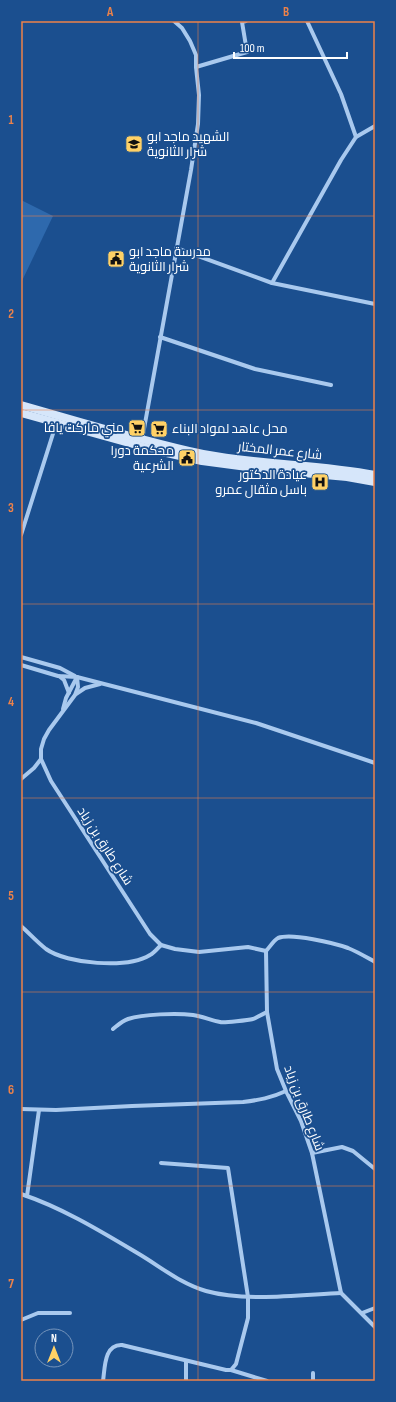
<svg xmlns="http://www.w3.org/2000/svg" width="396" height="1402" viewBox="0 0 396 1402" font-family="'Sofia Sans Condensed',Cairo,sans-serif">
<rect width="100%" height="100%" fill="#1b4f8f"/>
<!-- green -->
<path fill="#2e69ad" d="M21,200L53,216L21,283Z"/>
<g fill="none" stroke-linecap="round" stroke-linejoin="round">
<!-- street -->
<g stroke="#a9c9ee" stroke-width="4">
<path d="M307,21L341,94L356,137"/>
<path d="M196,67L247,52L242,22L246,21"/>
<path d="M176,248L272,283L341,160L356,137L375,126"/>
<path d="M272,283L375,304"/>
<path d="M160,337L255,369L331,385"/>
<path d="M142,440L191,170L198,124L199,95L196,67V55L190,41L182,28L174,21"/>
<path d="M21,535L57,421"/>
<path d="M21,657L60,668L75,676"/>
<path d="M21,665L58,676L77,677L256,723L375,763"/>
<path d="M59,676L64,680L69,693"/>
<path d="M77,677L78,687L75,695L49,730L44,739L41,749V759L51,781L150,934L161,945L175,949L199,952L248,947L266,951L267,1012L277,1069L286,1091L301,1121L312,1153L341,1293L375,1327"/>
<path d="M76,694L85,688L100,684"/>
<path d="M63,709L66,698L77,677"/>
<path d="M21,779L34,768L41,759"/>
<path d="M21,926C29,933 37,942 46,949C67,964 127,969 150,955C154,953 158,948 161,945"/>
<path d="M266,951C269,948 274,940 278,938C292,933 334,943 348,948C358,952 366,957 375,962"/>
<path d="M113,1029C118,1025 122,1021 128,1019C143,1014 177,1013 193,1015C202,1016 212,1021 220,1022C224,1023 249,1020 253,1019C258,1017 263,1014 267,1012"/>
<path d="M21,1109L56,1110L132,1106L243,1102C259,1100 271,1098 286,1091"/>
<path d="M312,1153L342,1147L353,1151L375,1169"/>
<path d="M21,1194C63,1208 102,1232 139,1254C161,1267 181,1284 206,1291C245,1302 300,1295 341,1293"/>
<path d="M27,1196L39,1110"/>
<path d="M362,1313L375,1308"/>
<path d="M21,1320L38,1313H70"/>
<path d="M231,1370L267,1381"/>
<path d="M313,1373V1381"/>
<path d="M103,1381C105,1368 104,1344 122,1345L226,1370H231L236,1364L248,1318V1297L228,1168L161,1163"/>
<path d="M186,1381V1361"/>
</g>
<!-- secondary -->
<g stroke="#d6e6fa" stroke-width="8">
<path d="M21,405C81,422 142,441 203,454C260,465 318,464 375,475"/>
<path d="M21,413L158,451L202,461L270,470L347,477L375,482"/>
</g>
</g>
<!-- grid -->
<path fill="none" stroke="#ee8249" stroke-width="1" stroke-opacity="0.55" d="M198,21V1381M21,216H375M21,410H375M21,604H375M21,798H375M21,992H375M21,1186H375"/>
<!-- icons -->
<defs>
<symbol id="school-square" viewBox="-11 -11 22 22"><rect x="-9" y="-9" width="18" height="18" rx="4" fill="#ffd166" stroke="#1b4f8f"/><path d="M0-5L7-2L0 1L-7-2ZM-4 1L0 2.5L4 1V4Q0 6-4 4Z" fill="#111"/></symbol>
<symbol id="civic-square" viewBox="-11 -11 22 22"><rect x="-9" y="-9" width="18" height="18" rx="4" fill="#ffd166" stroke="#1b4f8f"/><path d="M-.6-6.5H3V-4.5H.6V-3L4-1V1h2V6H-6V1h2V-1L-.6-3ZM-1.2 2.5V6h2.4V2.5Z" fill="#111"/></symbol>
<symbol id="supermarket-square" viewBox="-11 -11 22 22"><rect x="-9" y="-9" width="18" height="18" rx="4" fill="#ffd166" stroke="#1b4f8f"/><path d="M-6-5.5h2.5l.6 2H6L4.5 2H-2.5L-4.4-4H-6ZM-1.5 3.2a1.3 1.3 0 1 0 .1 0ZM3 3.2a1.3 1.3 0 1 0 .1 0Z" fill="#111"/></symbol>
<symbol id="hospital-square" viewBox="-11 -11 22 22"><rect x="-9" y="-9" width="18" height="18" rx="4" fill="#ffd166" stroke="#1b4f8f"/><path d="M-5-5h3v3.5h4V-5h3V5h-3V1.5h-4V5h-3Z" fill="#111"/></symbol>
</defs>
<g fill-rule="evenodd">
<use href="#school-square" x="124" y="134" width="20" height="20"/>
<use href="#civic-square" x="106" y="249" width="20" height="20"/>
<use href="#supermarket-square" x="127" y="418" width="20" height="20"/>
<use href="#supermarket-square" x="149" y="419" width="20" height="20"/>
<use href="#civic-square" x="177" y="448" width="20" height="20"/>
<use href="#hospital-square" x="310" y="472" width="20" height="20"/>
</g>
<g text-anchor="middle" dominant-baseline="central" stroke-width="3.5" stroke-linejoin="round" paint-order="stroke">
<!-- poi labels -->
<g font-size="13" fill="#fff" stroke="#1b4f8f" text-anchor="start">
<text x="147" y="137">الشهيد ماجد ابو<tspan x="147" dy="15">شرار الثانوية</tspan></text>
<text x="129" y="252">مدرسة ماجد ابو<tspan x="129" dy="15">شرار الثانوية</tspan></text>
<text x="124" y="428" text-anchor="end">مني ماركت يافا</text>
<text x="172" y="429">محل عاهد لمواد البناء</text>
<text x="174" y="451" text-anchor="end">محكمة دورا<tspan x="174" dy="15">الشرعية</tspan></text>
<text x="307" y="475" text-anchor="end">عيادة الدكتور<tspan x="307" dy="15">باسل مثقال عمرو</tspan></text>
</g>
<!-- street labels -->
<g font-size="13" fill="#fff" stroke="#1b4f8f">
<text transform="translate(280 451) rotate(6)">شارع عمر المختار</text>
<text transform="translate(105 846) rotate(57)">شارع طارق بن زياد</text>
<text transform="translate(304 1108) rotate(69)">شارع طارق بن زياد</text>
</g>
</g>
<!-- border -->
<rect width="396" height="1402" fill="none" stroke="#1b4f8f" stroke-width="44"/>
<!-- north arrow -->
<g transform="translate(54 1348)"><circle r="19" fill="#1b4f8f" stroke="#7695bc"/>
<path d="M0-3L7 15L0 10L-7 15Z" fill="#ffd166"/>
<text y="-6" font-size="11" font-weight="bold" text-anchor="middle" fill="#ffffff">N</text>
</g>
<!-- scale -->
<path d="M234 52v6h113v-6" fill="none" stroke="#ffffff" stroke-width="2"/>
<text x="240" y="52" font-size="12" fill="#ffffff" stroke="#1b4f8f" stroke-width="3" paint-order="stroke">100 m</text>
<rect x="22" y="22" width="352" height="1358" fill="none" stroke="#ee8249" stroke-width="1.5"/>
<g font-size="13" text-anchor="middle" font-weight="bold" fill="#ee8249">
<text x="110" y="16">A</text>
<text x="286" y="16">B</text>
<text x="11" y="124">1</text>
<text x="11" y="318">2</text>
<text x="11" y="512">3</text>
<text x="11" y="706">4</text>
<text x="11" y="900">5</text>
<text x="11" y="1094">6</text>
<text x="11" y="1288">7</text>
</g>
</svg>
